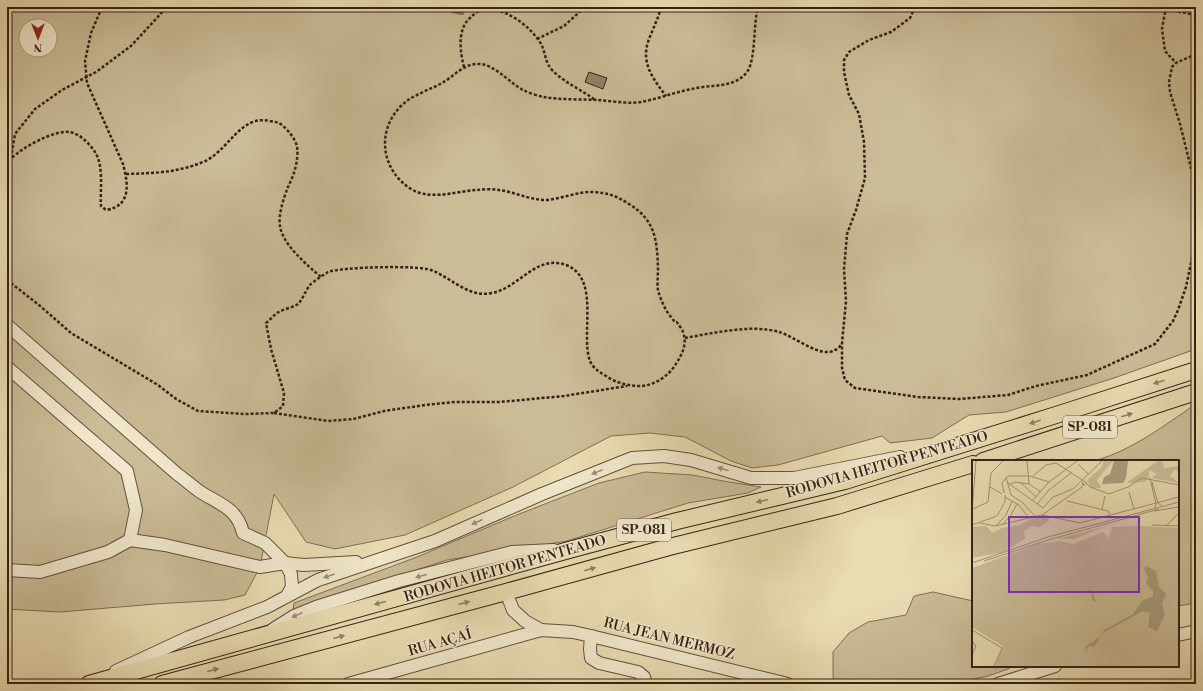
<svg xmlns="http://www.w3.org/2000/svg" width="1203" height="691" viewBox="0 0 1203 691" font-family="'Libre Bodoni',serif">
<rect width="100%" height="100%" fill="#e9dcb2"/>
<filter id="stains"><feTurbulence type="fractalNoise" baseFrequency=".005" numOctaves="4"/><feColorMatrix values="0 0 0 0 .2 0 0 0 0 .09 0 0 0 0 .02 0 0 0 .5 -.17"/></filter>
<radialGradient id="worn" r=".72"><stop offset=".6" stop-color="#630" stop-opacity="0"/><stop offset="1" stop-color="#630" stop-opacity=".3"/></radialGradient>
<!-- green -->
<g fill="#cabc97" stroke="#806e56" fill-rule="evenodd">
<path d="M7,7H1196V349L1114,378L1006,412L969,415L932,438L890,443L882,436L778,465L752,468L731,461L685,437L650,433L611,436L513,487L405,535L335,549L306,542L274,494L260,567L245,595L224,600L155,604L60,612L7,609ZM26,26H50V50H26Z"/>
<path d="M1196,404V603L1178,606V461H1094C1133,450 1163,426 1196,404Z"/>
<path d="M645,472L693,475L723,481L761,487L748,493L688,503L567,541L447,560L293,610L294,603L417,557L519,514L599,483Z"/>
<path d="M933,592L973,601V666H1012L1008,669L988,676L951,684H835L833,678V652L849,633L868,622L906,615L914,596Z"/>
</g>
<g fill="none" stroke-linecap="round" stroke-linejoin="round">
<!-- stream -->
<path stroke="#7c6b53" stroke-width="4" d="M444,7L452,11L462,13"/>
</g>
<!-- building -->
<path fill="#938267" stroke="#352115" d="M589,72L607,78L603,89L585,82Z"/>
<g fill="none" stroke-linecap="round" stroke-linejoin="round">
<defs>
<g id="minor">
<path d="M7,325L176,473C184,479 191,485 199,491C218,504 237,507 243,533L265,543L285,563L291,574L292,587L287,596"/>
<path d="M7,367L127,471L136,510L130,540"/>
<path d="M7,570L40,572L108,552L130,540L165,545L260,567L285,563L304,565L356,562"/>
<path d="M506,592L513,610L525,621L541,630"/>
<path d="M272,630L294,616L316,607L399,581L512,552L554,550"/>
<path d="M1178,635L1196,631"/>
<path d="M591,636L590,649L591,658L599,663L638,672L644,677L646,684"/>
<path d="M116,671L189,637L267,607L318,580L435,541L542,494L632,458L664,456L691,460L751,478H794L900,457"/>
<path d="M348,684L541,630L573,632L591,636L788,684"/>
<path d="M998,684L1055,666"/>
</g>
<g id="major">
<path d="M983,461L1196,392"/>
<path d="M89,684L569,550L677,521L845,481L1056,415L1196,370"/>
<path d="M162,684L506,592L669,547L837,506L973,464"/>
</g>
</defs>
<!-- minor casing -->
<use href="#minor" stroke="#62503c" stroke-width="14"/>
<!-- major casing -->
<use href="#major" stroke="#352115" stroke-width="18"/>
<!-- path -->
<g stroke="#352115" stroke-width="2.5" stroke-dasharray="3 2" stroke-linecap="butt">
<path d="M661,7C658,20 652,30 648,42C641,64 654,80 666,96"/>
<path d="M915,7L910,18L891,32L869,40L849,52L844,60V72L849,95L859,114L864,142L865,178L856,210L847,234L844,269L846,301L842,343V368L845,380L855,388L918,397L959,399L1008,395L1036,386L1087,375L1122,359L1155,344L1173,321L1178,310L1186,287L1196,239"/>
<path d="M1166,7L1162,29L1165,51L1176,63"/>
<path d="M1169,7L1180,12L1196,15"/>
<path d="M537,39L564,26L585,7"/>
<path d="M1196,54L1176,63L1172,67L1169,82L1170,92L1180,124L1196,188"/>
<path d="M464,67C460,52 457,29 470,18C472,16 474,14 477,12C499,1 533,27 542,46C546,55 545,63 553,71C565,83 582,90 595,100"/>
<path d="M11,158L15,134L35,109L62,90L96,72L131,46L167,7"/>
<path d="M7,166C8,164 10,160 12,158C21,148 54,130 69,132C79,133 89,143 95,152C104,166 100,189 101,206L106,210C132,206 128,183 123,164L87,83L85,61L91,33L102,7"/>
<path d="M126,174C154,173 176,173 203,162C228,152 240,114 270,121C275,122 279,122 283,126C289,131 295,139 297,146C299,160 294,175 288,187C284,197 278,215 280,226C282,244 308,266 321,277"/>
<path d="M7,280L39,305L71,333L158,385L176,399L198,411L245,414L274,413L283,406L284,393L271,349L266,323C270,320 273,316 277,313C283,309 292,308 298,304C303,299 305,291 310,285C314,281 323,275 328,272C341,267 418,265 431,270C452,278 468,298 492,293C519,288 536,254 566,265C601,278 580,335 590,361C593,368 599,372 606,376C616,383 629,386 641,386C656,385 670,375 677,362C684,352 688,339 681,328C673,316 679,328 671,317C665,310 660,298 658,290C657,283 658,275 658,268C657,239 655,220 629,204C617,196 608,193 594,192C577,191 560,200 543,200C528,199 514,192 499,190C492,189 484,189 477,190C456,191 431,201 411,189C381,170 376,131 401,106C412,95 427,91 440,84C453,78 463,63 479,64C494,64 510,83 523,90C529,93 538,96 544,97C561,100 580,99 597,100C611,101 627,104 641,102C658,99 675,92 692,89C710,84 734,89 747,72C756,60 753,25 758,7"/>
<path d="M685,338C713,333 752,324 779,332C794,336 821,359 835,350C838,349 840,346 842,344"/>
<path d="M274,413L328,421L353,419L384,411L425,405L455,402H500L564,396L627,386"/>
</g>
<!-- minor -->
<use href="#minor" stroke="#f1e8cd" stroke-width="12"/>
<!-- major -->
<use href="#major" stroke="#e9dcb2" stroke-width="16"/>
</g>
<!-- one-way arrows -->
<defs><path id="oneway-solid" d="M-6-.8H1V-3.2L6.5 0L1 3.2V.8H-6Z"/></defs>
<g fill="#8f7e64">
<use href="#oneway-solid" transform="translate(1159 382) rotate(162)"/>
<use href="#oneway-solid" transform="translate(1127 415) rotate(-18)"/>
<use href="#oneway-solid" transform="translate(1035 422) rotate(163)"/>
<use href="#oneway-solid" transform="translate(762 501) rotate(166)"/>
<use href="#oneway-solid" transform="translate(590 569) rotate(-16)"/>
<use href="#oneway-solid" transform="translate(380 603) rotate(165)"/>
<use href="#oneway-solid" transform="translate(464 603) rotate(-15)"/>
<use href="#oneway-solid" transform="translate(339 637) rotate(-15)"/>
<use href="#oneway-solid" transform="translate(213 670) rotate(-15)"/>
</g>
<g fill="#9c8e7a">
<use href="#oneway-solid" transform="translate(723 469) rotate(-163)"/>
<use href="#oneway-solid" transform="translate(597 472) rotate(158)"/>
<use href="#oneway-solid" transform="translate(477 522) rotate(156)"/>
<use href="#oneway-solid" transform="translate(329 576) rotate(161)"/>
<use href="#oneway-solid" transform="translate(421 576) rotate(165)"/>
<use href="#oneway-solid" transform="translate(297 615) rotate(155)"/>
</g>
<g text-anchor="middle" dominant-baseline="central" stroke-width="3" stroke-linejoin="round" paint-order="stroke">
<!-- shield labels -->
<g fill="#f1e8cd" stroke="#6d5d4c" stroke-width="1">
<rect x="1063" y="416" width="54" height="22" rx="3"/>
<rect x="617" y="519" width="54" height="22" rx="3"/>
</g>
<g font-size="13" font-weight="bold" fill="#352115">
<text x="1090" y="427">SP-081</text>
<text x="644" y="530">SP-081</text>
</g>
<!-- street labels -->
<g font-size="14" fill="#352115" stroke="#f1e8cd">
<text transform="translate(887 465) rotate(-16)">RODOVIA HEITOR PENTEADO</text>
<text transform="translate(505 569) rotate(-16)">RODOVIA HEITOR PENTEADO</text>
<text transform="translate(669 639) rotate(14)">RUA JEAN MERMOZ</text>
<text transform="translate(440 643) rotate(-16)">RUA AÇAÍ</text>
</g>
</g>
<!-- overview -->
<g transform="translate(972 460)">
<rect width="207" height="207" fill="#e9dcb2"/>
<path d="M132,1H141L125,20L129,28H119L115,20L129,8ZM186,1L191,2L192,8L207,6V12L203,9L198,16L207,23L180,18L185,14L177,10V16L173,22L154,23ZM76,57L77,61L68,67L60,66L52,71L53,79L32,92L0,98V67L14,66L20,73L30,68L49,65L60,58ZM135,66L102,79H85ZM166,66L206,68L207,71V206H23L31,186L0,167V108L66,84L86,81L101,84L131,72L137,78L140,67Z" fill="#cabc97"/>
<path d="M142,1H156L154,18L151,23L130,24L132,17L138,14ZM174,106L184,111L187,127L194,134L190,144L193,154L185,171L176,167L178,153L171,151L131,173L122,187L117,186L113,193L114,186L128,177L132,170L161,154L170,141L181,136V131L174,123L176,118L172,109Z" fill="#ac9c7d"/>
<path fill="none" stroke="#ac9c7d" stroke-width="2" d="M117,130L121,134V139L124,141"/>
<path fill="none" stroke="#a19173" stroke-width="1" d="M55,1L57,24M106,4L117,15M61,16L74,5L84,3L115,23L112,25L110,22M34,17L39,35L50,42L63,56M178,18L184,44L183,48M48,22L64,37M180,22L186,43L190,46M36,23L71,48M38,24L43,22L57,24L69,32M115,24L118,27L137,34L156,27L170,18L207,25M18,27L30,34M157,32L162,49M32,33L30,23L36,16H58L77,22L105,1M33,37L47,45L57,58M60,41L77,22M95,41L136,51L138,55M65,44L77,30L99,13M71,48L81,37L101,29L130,1M1,49L16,42L19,13L31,1M130,49L133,36M182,51L207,47M0,52L4,1M70,55L110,27L111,23M8,63L23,66L70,55L108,63L207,37M31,64L39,55L45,44M0,65L25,56L33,42V35M180,65L207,66M24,66L34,55L40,41M194,66L207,53M12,101L76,80L187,49M0,103L76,77L207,42M0,170L30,188L22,206M0,181L4,186L0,195"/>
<path fill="#7b2cbf" fill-opacity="0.15" stroke="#7b2cbf" stroke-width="2" d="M37,57H167V132H37Z"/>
<rect width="207" height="207" fill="none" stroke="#352115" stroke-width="2"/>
</g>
<!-- margin -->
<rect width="1203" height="691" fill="none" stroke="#e9dcb2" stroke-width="24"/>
<rect x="8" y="8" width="1187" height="675" fill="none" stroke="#352115" stroke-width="2"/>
<rect x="12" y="12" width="1179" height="667" fill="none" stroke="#352115"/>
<!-- north arrow -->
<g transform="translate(38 38) rotate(180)"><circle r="19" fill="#f1e8cd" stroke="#a69883"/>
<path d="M0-3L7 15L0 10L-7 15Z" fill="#8f2418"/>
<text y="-6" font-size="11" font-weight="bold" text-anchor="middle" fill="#352115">N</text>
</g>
<rect width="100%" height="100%" filter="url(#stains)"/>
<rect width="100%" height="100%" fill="url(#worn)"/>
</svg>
